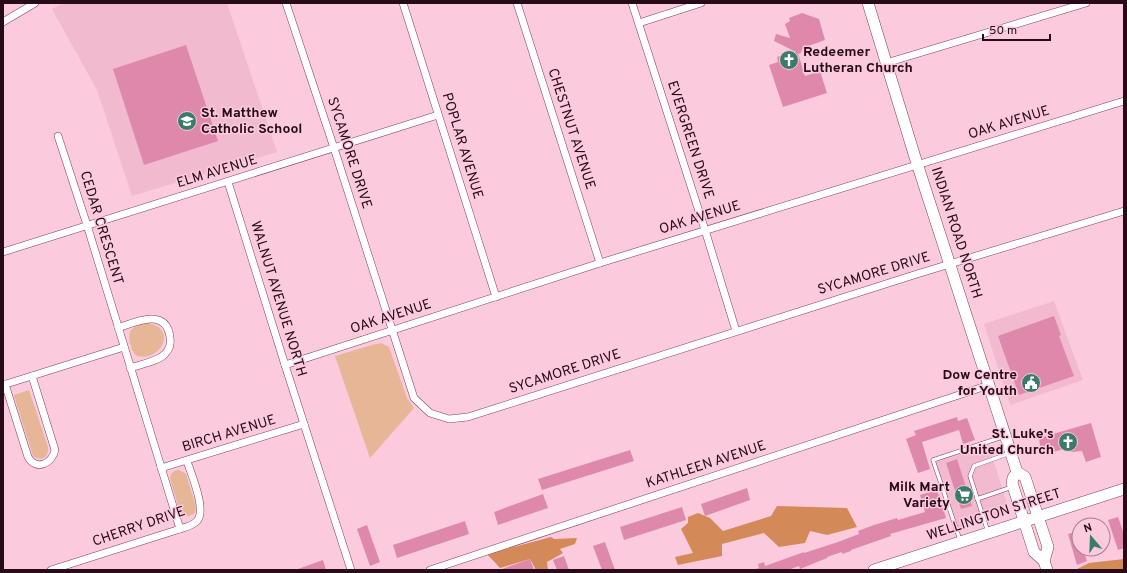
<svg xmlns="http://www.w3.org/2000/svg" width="1127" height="573" viewBox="0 0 1127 573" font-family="Overpass,sans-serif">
<rect width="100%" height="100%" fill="#fccadd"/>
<!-- built -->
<g fill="#f1bacf">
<path d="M63,3H227L277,152L132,196L97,90L52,9Z"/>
<path d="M1054,301L1083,380L1010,405L984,324Z"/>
<path d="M988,443L1010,513L957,530L935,459Z"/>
</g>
<!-- green -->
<g fill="#e6b697">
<path d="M148,323C177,328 162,362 137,356C133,353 132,350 131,346C126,329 133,326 148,323Z"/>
<path d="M381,343L389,347L407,398L414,408L370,458L335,356L372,345Z"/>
<path d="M29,390L48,447C49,457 42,462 33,456L14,396V395Z"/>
<path d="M179,470L186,474L196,507L195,513L189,516L183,515L180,512L170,479C170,473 174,470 179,470Z"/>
</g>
<!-- forest -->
<g fill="#d38a58">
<path d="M777,506L847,508L857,527L827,535L810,531L805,543L779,547L764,533L722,544V556L678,565L675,557L693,553L681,529L688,523V517L698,513L710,518L723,531L771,516Z"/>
<path d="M551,537L554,539L577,538L575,544L560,549L563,553L547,562L548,570H536L530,559L500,568L487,554Z"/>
<path d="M1124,559V570H1075L1089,563Z"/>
</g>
<!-- building -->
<g fill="#de89ac">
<path d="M802,13L819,19L825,40L803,48L800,54L798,53L805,76L820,71L827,93L783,107L769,65L778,62L777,57L796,52L774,41L776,34L790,38L785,24L790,21L789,18Z"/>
<path d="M186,45L218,141L144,165L113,69Z"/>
<path d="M1054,316L1061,335L1059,336L1074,376L1019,395L998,336Z"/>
<path d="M957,417L958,421L967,418L975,440L963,444L959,430L922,442L930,469L918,473L906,439L916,435L914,431Z"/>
<path d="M1091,423L1101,457L1086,462L1082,451L1072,452L1069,451L1068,448L1045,454L1040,446L1039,438Z"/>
<path d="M630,450L634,461L542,490L538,479Z"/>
<path d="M957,459L972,506L961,509L946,463Z"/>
<path d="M747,488L750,500L705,516L701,504Z"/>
<path d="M937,490L946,518L890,534L891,536L851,550V551L842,554V552L827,557V558L800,569L799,566L788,570H756V569L759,568L758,564L764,562L765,566L804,552V553L838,542L859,534L858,531L874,525L897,518L898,520L925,512L920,495Z"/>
<path d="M543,494L548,508L498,525L494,512Z"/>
<path d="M682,507L686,520L624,540L620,527Z"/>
<path d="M1118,517L1124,534V548L1118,550L1108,520Z"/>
<path d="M465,521L469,534L397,558L393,545Z"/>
<path d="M367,525L380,562L370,566L357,529Z"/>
<path d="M1079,531V549H1083L1087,561L1077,565L1068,534Z"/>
<path d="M605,542L615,570H602L593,546Z"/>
<path d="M564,556L569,570H557L553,560Z"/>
<path d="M530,559L534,570H502V569Z"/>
<path d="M323,560L326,570H298V569Z"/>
</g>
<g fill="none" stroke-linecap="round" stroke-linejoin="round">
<defs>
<g id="service">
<path d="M977,499L1012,487"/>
<path d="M988,532L970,476L974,466L1010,453"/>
<path d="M960,540L933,460L1005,436"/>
</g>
<g id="minor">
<path d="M286,3L334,148L414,398L430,413L449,419L468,417L917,274L1124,211"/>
<path d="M403,3L496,297"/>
<path d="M517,3L600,263"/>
<path d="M632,3L705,230L736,331"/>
<path d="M3,22L35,3"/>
<path d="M639,23L701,3"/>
<path d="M886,63L1086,3"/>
<path d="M58,136L87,225L180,529"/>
<path d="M228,182L285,365L351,570"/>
<path d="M3,252L438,115"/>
<path d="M118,328C135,322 166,307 170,337C171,343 170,349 165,354C157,362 141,364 130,368"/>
<path d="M285,365L600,263L1124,101"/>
<path d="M5,384L28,457C36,471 52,464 55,450L32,376"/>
<path d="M3,385L124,347"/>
<path d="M161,468L304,424"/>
<path d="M51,570L180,529C186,527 192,526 197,521C207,510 191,474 187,461"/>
<path d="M430,570L989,385"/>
</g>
<g id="secondary">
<path d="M868,3L914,154L1017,472L1025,477L1048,547L1044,561"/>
<path d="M1017,472L1013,478L1012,483L1034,552L1044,561L1047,570"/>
<path d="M874,570L1124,489"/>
</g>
</defs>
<!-- service casing -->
<use href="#service" stroke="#843e5d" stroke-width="4.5"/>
<!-- minor casing -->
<use href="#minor" stroke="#843e5d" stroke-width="8"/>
<!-- secondary casing -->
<use href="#secondary" stroke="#843e5d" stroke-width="12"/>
<!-- service -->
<use href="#service" stroke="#fff" stroke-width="3.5"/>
<!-- minor -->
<use href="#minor" stroke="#fff" stroke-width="7"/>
<!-- secondary -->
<use href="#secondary" stroke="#fff" stroke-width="11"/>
</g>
<!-- icons -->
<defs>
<symbol id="church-disc" viewBox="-11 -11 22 22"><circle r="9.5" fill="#3b7b6a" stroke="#fccadd"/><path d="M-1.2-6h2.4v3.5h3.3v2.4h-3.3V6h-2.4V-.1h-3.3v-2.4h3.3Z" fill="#fff"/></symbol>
<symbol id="school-disc" viewBox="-11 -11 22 22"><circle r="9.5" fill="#3b7b6a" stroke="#fccadd"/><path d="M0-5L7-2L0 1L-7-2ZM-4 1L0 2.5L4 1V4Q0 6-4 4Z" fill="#fff"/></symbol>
<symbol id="civic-disc" viewBox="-11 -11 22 22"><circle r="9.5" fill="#3b7b6a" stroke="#fccadd"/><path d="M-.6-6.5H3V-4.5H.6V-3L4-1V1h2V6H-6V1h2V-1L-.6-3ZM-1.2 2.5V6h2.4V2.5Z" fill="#fff"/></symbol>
<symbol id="supermarket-disc" viewBox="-11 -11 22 22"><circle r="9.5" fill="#3b7b6a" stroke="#fccadd"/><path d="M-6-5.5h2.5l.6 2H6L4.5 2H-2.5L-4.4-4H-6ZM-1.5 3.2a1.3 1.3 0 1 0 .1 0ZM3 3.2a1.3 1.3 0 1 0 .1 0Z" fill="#fff"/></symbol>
</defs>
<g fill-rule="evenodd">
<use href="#church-disc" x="778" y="49" width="22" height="22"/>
<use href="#school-disc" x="176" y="110" width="22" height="22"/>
<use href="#civic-disc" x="1020" y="372" width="22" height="22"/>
<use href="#church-disc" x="1057" y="431" width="22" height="22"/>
<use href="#supermarket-disc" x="953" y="484" width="22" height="22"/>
</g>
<g text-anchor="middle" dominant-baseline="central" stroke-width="3" stroke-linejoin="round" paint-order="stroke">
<!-- poi labels -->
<g font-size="14" font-weight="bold" fill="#270b18" stroke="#fccadd" text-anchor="end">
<text x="803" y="52" text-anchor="start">Redeemer<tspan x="803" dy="16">Lutheran Church</tspan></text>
<text x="201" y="113" text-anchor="start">St. Matthew<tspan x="201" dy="16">Catholic School</tspan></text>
<text x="1017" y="375">Dow Centre<tspan x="1017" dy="16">for Youth</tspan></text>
<text x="1054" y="434">St. Luke's<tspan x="1054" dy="16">United Church</tspan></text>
<text x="950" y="487">Milk Mart<tspan x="950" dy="16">Variety</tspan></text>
</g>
<!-- street labels -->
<g font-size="14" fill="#270b18" stroke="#fccadd">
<text transform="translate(1009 123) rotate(-17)">OAK AVENUE</text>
<text transform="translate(571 129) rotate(72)">CHESTNUT AVENUE</text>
<text transform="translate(690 140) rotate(72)">EVERGREEN DRIVE</text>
<text transform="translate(462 146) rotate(73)">POPLAR AVENUE</text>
<text transform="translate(349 153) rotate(72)">SYCAMORE DRIVE</text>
<text transform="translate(217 172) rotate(-17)">ELM AVENUE</text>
<text transform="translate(700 218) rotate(-17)">OAK AVENUE</text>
<text transform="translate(101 228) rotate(73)">CEDAR CRESCENT</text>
<text transform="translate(956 233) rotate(72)">INDIAN ROAD NORTH</text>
<text transform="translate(874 274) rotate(-17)">SYCAMORE DRIVE</text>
<text transform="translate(278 299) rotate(73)">WALNUT AVENUE NORTH</text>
<text transform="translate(391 317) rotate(-18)">OAK AVENUE</text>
<text transform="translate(565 372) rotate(-18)">SYCAMORE DRIVE</text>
<text transform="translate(229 434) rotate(-17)">BIRCH AVENUE</text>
<text transform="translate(706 465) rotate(-18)">KATHLEEN AVENUE</text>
<text transform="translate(994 515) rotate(-18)">WELLINGTON STREET</text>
<text transform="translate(139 527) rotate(-19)">CHERRY DRIVE</text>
</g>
</g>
<!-- border -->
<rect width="1127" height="573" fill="none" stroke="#270b18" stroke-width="8"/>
<!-- north arrow -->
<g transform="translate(1091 537) rotate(341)"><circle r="19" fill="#fccadd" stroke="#a77e8e"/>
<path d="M0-3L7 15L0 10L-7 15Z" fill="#3b7b6a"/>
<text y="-6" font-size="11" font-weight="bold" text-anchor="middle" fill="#270b18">N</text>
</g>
<!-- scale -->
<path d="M983 34v6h67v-6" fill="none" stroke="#270b18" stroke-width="2"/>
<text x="989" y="34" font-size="12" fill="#270b18" stroke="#fccadd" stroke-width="3" paint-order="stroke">50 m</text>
</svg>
